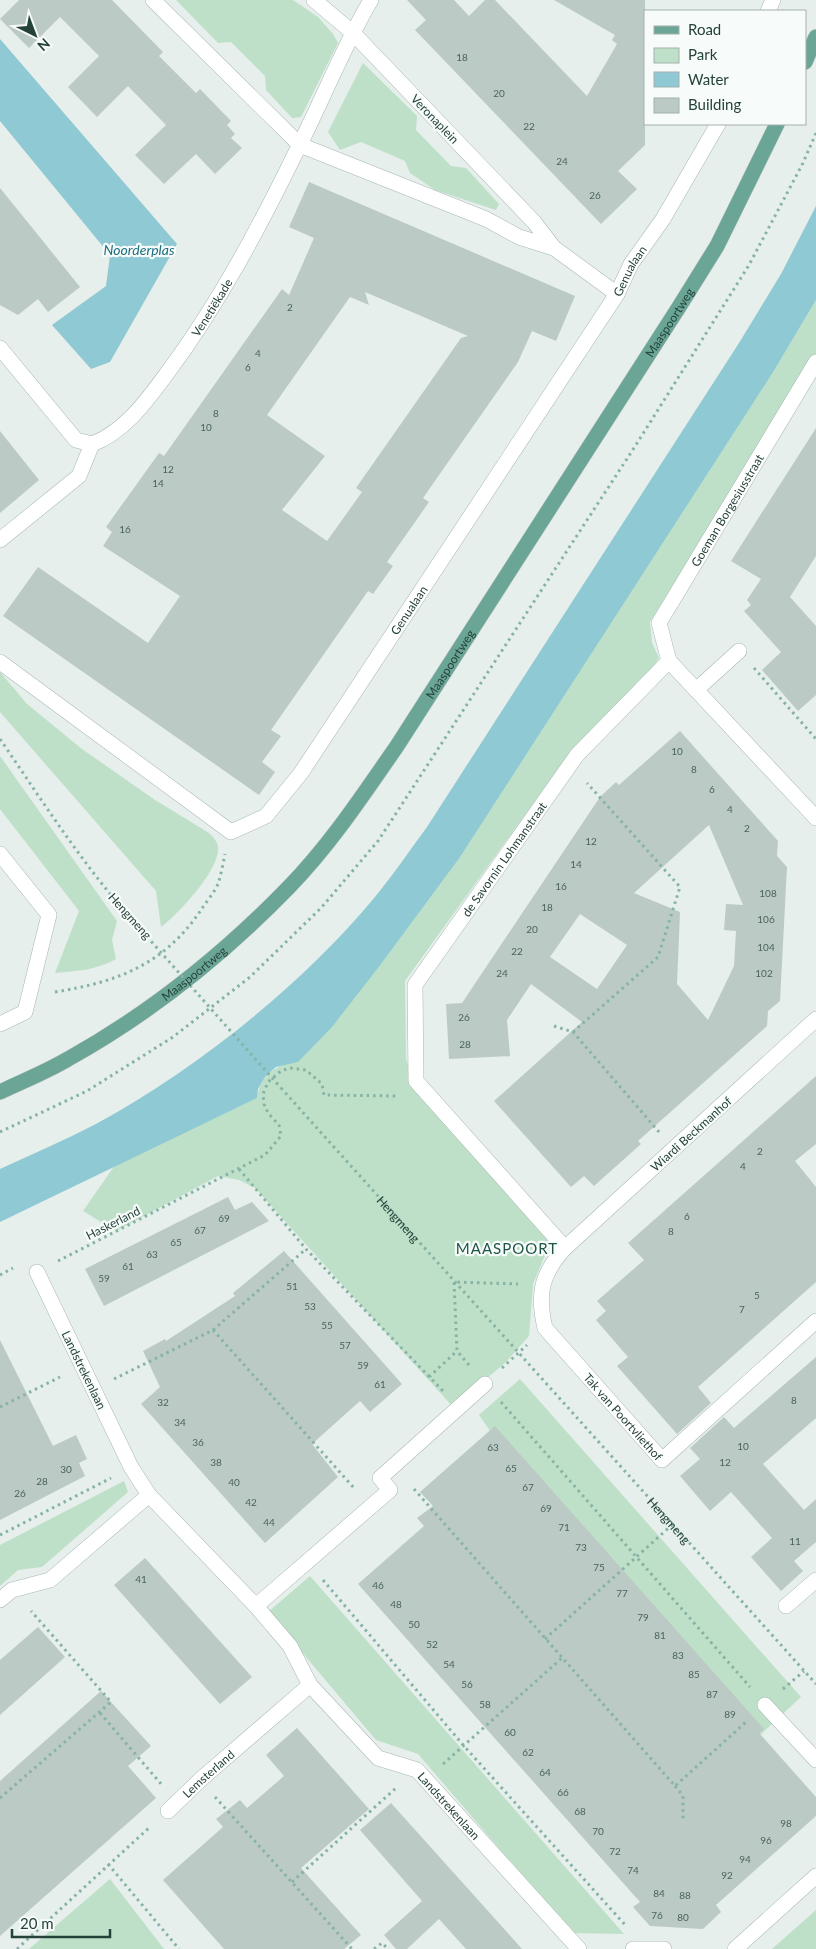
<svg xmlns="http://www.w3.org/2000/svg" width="816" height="1949" viewBox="0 0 816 1949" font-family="Lato,sans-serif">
<rect width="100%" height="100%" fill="#e6efeb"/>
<!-- green -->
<g fill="#bfe0c8">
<path d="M176,0H293L318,17L333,34L338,43L301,117L292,118L266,90L265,76L231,42L218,43Z"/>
<path d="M363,63L417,116L416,130L451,166L466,168L499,204L496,210L435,190L410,173L405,161L361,142L340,150L328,132Z"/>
<path d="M816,300V356L650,622L652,643L659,658L645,677L573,748L405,981L406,1059L409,1068L553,1236L533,1284L529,1336L506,1362L453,1407L255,1188L239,1180L218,1176L116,1231L83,1211L115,1165L257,1098C260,1075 277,1064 298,1062L775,369Z"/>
<path d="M0,672L27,704L82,749L155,800L209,833C212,836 217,841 218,846C221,869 178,914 161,927L156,891L0,712Z"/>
<path d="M0,756L117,921L112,940L116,959C96,970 78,971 55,973L79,911L0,809Z"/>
<path d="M520,1379L801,1697L757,1738L490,1431L479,1415Z"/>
<path d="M124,1481L128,1492L42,1567L18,1570L0,1586V1545Z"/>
<path d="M310,1576L624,1934L572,1933L418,1754L376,1740L268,1612Z"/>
<path d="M110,1879L164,1949H29Z"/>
<path d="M816,1910V1949H772Z"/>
</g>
<!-- water -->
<g fill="#8ec9d4">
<path d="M0,39L177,244L110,362L91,369L52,325L106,286L110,255L0,121Z"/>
<path d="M816,206V300L775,369L460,857L381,964L332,1027L298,1062L276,1067L265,1077L258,1089L257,1098L0,1222V1169C32,1154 65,1140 96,1124C197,1069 302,985 375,897C393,875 410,850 427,827L739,343L781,274Z"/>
</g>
<!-- building -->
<g fill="#bbcac4" fill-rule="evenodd">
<path d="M19,0H112L163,52L159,56L196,93L200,89L231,121L227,125L235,134L231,138L242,148L215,174L196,154L164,184L135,155L166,125L128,86L97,117L68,87L99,56L60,17L29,48L0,19Z"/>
<path d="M407,0H454L469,16L485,0H495L587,96L617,44L612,40L615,35L554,0H645V145L618,171L637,189L601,224L415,30L426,20Z"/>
<path d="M309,182L575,296L556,341L532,331L518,362L423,498L429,502L387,562L393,566L373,594L368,591L271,730L281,736L262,762L275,772L259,795L3,616L38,567L148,643L180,596L103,546L112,532L106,527L159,453L164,456L282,289L289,295L314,238L289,227ZM365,292L468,336L461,338L356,488L362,492L327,541L282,510L325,456L267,415L350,297L369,305Z"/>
<path d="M0,188L80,287L48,312L38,299L18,315L0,305Z"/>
<path d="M816,428V556L790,597L816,626V695L798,711L762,670L781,652L744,611L751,605L747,600L761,579L731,561Z"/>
<path d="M0,431L39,480L0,513Z"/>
<path d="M680,731L778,841L777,856L787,867L780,1001L768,1011L767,1026L638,1141L641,1144L594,1186L584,1176L571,1187L494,1101L582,1022L531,984L507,1020L510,1056L449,1059L446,1004L462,1003L600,797L616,782L619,785ZM709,825L743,905L726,904L724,930L736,931L734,966L708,1020L677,984L680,912L634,893ZM580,914L627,945L597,989L550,957Z"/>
<path d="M816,1076V1144L795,1161L816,1187V1282L698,1387L711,1403L677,1434L617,1366L628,1357L596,1320L606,1311L597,1301L644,1260L628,1243Z"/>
<path d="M228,1197L235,1210L252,1202L269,1221L104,1306L85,1269Z"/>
<path d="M284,1251L402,1384L370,1412L360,1401L312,1444L338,1477L265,1543L141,1404L160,1387L143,1351L165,1339L166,1341L235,1296L233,1293Z"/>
<path d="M0,1340L53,1446L76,1435L87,1459L79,1463L85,1476L0,1520Z"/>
<path d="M816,1357V1418L763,1464L804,1510L816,1499V1542L794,1561L803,1571L781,1591L751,1557L772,1538L731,1492L710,1511L680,1476L700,1459L690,1448L724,1417L734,1428Z"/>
<path d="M495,1426L764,1729L759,1733L816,1797V1816L716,1905L721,1912L703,1929L650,1926L633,1907L640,1902L358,1584L424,1526L417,1518L433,1506L420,1492Z"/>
<path d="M145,1558L252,1677L220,1704L114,1585Z"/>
<path d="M38,1627L65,1657L0,1715V1660Z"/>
<path d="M101,1691L151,1746L128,1766L156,1798L0,1936V1781Z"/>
<path d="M297,1728L369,1809L301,1868L361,1935L344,1949H224L163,1880L223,1827L216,1819L240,1800L247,1808L284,1776L266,1755Z"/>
<path d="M391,1803L497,1921L522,1949H466L439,1919L407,1949H396L384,1935L422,1901L360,1830Z"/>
</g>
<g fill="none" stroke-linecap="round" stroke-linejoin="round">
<defs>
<g id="minor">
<path d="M153,0L300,145L486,219L519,237L554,248L534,222L352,32L314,0"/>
<path d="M768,11L773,0"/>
<path d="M554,248L617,294"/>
<path id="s2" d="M0,348L76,440L92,444C125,432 148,399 168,372C220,302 261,224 299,146C324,97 343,47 371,0"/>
<path d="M0,540L79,476L92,444"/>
<path id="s3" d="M669,661L659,623L816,362"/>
<path id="s4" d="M0,662L231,832L266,816L301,773L617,294L631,264L663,219L718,124"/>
<path d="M696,690L739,651"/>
<path d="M0,854L49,915L25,1012L0,1024"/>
<path id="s5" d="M816,1019L565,1248C541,1274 537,1294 545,1328L662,1460L816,1321"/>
<path id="s6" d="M565,1248L416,1081L415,985L577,755L669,661L816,818"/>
<path id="s7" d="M149,1495L256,1606L290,1646L310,1685L378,1758L417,1770L579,1949"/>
<path d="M0,1600L12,1590L50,1580L149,1495L131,1467L37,1272"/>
<path d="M256,1606L390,1490L380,1478L485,1384"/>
<path d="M786,1606L816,1580"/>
<path d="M765,1705L816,1760"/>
<path id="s8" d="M168,1811L200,1780L310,1685"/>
<path d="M633,1949H664"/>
<path d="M735,1949L816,1876"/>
</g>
<g id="major">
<path d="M805,62L816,37"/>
<path id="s9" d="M0,1092C23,1081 46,1072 68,1059C149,1014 224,954 289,887C330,845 363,795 397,746L679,307L717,246L777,124"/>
</g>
</defs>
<!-- minor casing -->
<use href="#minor" stroke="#a8b8b2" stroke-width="16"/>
<!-- major casing -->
<use href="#major" stroke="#c2cac8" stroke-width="16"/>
<!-- path -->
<g stroke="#86b3a5" stroke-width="3" stroke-dasharray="2.5 4" stroke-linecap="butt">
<path d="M754,668L816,739"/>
<path d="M0,739C43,802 83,865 134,922"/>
<path d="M55,992C117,982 164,965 201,910C206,902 214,893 218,884C221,875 223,864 225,854"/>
<path d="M554,1026L573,1032L659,1132"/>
<path d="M573,1032L658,957L680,887L587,783"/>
<path id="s1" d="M281,1088L816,1684"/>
<path d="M0,1132L87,1091L173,1037L250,977L321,908L378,841L634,448L749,265L803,163L816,133"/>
<path d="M239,1169L306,1249L443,1391"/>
<path d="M58,1261L265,1155L281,1136L279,1125L268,1113L264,1104L263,1094L268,1082L281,1071L290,1068L306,1070L322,1084L324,1095L397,1096"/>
<path d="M0,1275L13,1268"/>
<path d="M213,1330L354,1488"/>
<path d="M469,1365L457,1351L454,1282L518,1284"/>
<path d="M502,1368L527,1345"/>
<path d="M429,1377L457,1351"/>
<path d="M114,1379L213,1330L306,1249"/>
<path d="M501,1402L750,1687"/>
<path d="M0,1407L60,1377"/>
<path d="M414,1489L675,1786L746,1722"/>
<path d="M0,1535L111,1478"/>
<path d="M323,1580L464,1746L627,1927"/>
<path d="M545,1639L673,1524"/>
<path d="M783,1689L804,1671"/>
<path d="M100,1713L162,1785"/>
<path d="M443,1764L562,1658"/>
<path d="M675,1786L683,1796V1819"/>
<path d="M215,1797L352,1949"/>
<path d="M0,1798L111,1702L31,1611"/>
<path d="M108,1864L179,1949"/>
<path d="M292,1882L396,1788"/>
<path d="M17,1949L151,1826"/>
<path d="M374,1949L382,1943L388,1949"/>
</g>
<!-- minor -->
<use href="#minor" stroke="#fff" stroke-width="15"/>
<!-- major -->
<use href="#major" stroke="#6aa596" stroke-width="15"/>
<!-- path-bridge -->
<path stroke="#86b3a5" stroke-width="3" stroke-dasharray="2.5 4" stroke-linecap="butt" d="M134,922L281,1088"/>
</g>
<g text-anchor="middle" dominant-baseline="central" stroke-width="4.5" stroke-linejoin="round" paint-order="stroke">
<!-- number labels -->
<g font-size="10" fill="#4a645c">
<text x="462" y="57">18</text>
<text x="499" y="93">20</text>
<text x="529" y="126">22</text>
<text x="562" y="161">24</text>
<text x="595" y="195">26</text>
<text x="290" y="307">2</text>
<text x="258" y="353">4</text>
<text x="248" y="367">6</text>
<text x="216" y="413">8</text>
<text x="206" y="427">10</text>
<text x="168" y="469">12</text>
<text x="158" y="483">14</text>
<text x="125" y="529">16</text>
<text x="677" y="751">10</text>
<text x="694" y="769">8</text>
<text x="712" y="789">6</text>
<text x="730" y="809">4</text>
<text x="747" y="828">2</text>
<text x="591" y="841">12</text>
<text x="576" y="864">14</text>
<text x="561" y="886">16</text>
<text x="768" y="893">108</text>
<text x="547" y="907">18</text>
<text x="766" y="919">106</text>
<text x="532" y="929">20</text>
<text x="766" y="947">104</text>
<text x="517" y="951">22</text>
<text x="502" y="973">24</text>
<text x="764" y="973">102</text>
<text x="464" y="1017">26</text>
<text x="465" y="1044">28</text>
<text x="760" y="1151">2</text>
<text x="743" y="1166">4</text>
<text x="687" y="1216">6</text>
<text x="224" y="1218">69</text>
<text x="200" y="1230">67</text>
<text x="671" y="1231">8</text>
<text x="176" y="1242">65</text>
<text x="152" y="1254">63</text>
<text x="128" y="1266">61</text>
<text x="104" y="1278">59</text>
<text x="292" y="1286">51</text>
<text x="757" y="1295">5</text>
<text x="310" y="1306">53</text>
<text x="742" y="1309">7</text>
<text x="327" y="1325">55</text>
<text x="345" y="1345">57</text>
<text x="363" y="1365">59</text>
<text x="380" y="1384">61</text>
<text x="794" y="1400">8</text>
<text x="163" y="1402">32</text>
<text x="180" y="1422">34</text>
<text x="198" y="1442">36</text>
<text x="743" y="1446">10</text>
<text x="493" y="1447">63</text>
<text x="216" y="1462">38</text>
<text x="725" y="1462">12</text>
<text x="511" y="1468">65</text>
<text x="66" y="1469">30</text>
<text x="42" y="1481">28</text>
<text x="234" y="1482">40</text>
<text x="528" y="1487">67</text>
<text x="20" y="1493">26</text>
<text x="251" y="1502">42</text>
<text x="546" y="1508">69</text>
<text x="269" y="1522">44</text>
<text x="564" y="1527">71</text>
<text x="795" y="1541">11</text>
<text x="581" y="1547">73</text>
<text x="599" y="1567">75</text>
<text x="141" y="1579">41</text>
<text x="378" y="1585">46</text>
<text x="622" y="1593">77</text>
<text x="396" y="1604">48</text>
<text x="643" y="1617">79</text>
<text x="414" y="1624">50</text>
<text x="660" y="1635">81</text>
<text x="432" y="1644">52</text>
<text x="678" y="1655">83</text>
<text x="449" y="1664">54</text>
<text x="694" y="1674">85</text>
<text x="467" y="1684">56</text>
<text x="712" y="1694">87</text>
<text x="485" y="1704">58</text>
<text x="730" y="1714">89</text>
<text x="510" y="1732">60</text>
<text x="528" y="1752">62</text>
<text x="545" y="1772">64</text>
<text x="563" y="1792">66</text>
<text x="580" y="1811">68</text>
<text x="786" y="1823">98</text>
<text x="598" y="1831">70</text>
<text x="766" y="1840">96</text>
<text x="615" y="1851">72</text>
<text x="745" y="1859">94</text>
<text x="633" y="1870">74</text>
<text x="727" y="1875">92</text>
<text x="659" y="1893">84</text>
<text x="685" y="1895">88</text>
<text x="657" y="1915">76</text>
<text x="683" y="1917">80</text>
</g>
<!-- street labels -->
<g font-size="12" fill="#24423a" stroke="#f7fbf9">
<text transform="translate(435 119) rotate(46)">Veronaplein</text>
<text stroke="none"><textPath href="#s4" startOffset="981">Genualaan</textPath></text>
<text stroke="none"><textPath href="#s2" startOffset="320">Venetiëkade</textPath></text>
<text stroke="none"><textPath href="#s9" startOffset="1038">Maaspoortweg</textPath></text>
<text stroke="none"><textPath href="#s3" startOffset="171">Goeman Borgesiusstraat</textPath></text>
<text stroke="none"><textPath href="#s4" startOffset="576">Genualaan</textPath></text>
<text stroke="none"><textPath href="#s9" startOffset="632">Maaspoortweg</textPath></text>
<text stroke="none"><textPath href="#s6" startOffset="474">de Savornin Lohmanstraat</textPath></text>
<text transform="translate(130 916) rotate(48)">Hengmeng</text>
<text stroke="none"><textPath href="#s9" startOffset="228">Maaspoortweg</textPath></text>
<text transform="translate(691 1134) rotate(-42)">Wiardi Beckmanhof</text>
<text stroke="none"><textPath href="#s1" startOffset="176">Hengmeng</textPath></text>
<text transform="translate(113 1223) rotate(-27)">Haskerland</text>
<text transform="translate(84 1370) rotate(64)">Landstrekenlaan</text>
<text stroke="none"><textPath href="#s5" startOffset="545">Tak van Poortvliethof</textPath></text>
<text stroke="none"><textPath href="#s1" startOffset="581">Hengmeng</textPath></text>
<text stroke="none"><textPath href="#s8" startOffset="55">Lemsterland</textPath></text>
<text stroke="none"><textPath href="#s7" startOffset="439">Landstrekenlaan</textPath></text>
</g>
<!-- water labels -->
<g font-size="14" font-style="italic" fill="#1c6f80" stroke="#f7fbf9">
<text x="139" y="249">Noorderplas</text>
</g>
<!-- quarter labels -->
<g font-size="15" letter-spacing="1" fill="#1f5548" stroke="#f7fbf9">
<text x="507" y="1248">MAASPOORT</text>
</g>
</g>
<!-- legend -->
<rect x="644" y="10" width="162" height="115" fill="#f7fbf9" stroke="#a3b1ad"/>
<rect x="654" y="26" width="25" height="8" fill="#6aa596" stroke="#a3b1ad"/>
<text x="688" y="35" font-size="15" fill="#24423a">Road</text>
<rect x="654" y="48" width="25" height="15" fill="#bfe0c8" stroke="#a3b1ad"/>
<text x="688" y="60" font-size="15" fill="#24423a">Park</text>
<rect x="654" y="72" width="25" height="15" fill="#8ec9d4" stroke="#a3b1ad"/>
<text x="688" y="85" font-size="15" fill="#24423a">Water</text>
<rect x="654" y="98" width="25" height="15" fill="#bbcac4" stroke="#a3b1ad"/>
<text x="688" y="110" font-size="15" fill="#24423a">Building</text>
<!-- north arrow -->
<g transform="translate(35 35) rotate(138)" stroke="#f7fbf9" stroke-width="4" paint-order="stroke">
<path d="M0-4L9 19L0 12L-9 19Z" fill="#24423a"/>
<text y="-8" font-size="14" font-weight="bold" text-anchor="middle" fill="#24423a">N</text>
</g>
<!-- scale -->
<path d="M12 1929v8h98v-8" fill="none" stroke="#24423a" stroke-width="2.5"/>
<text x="20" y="1929" font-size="15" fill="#24423a" stroke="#f7fbf9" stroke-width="4" paint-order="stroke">20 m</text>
</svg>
